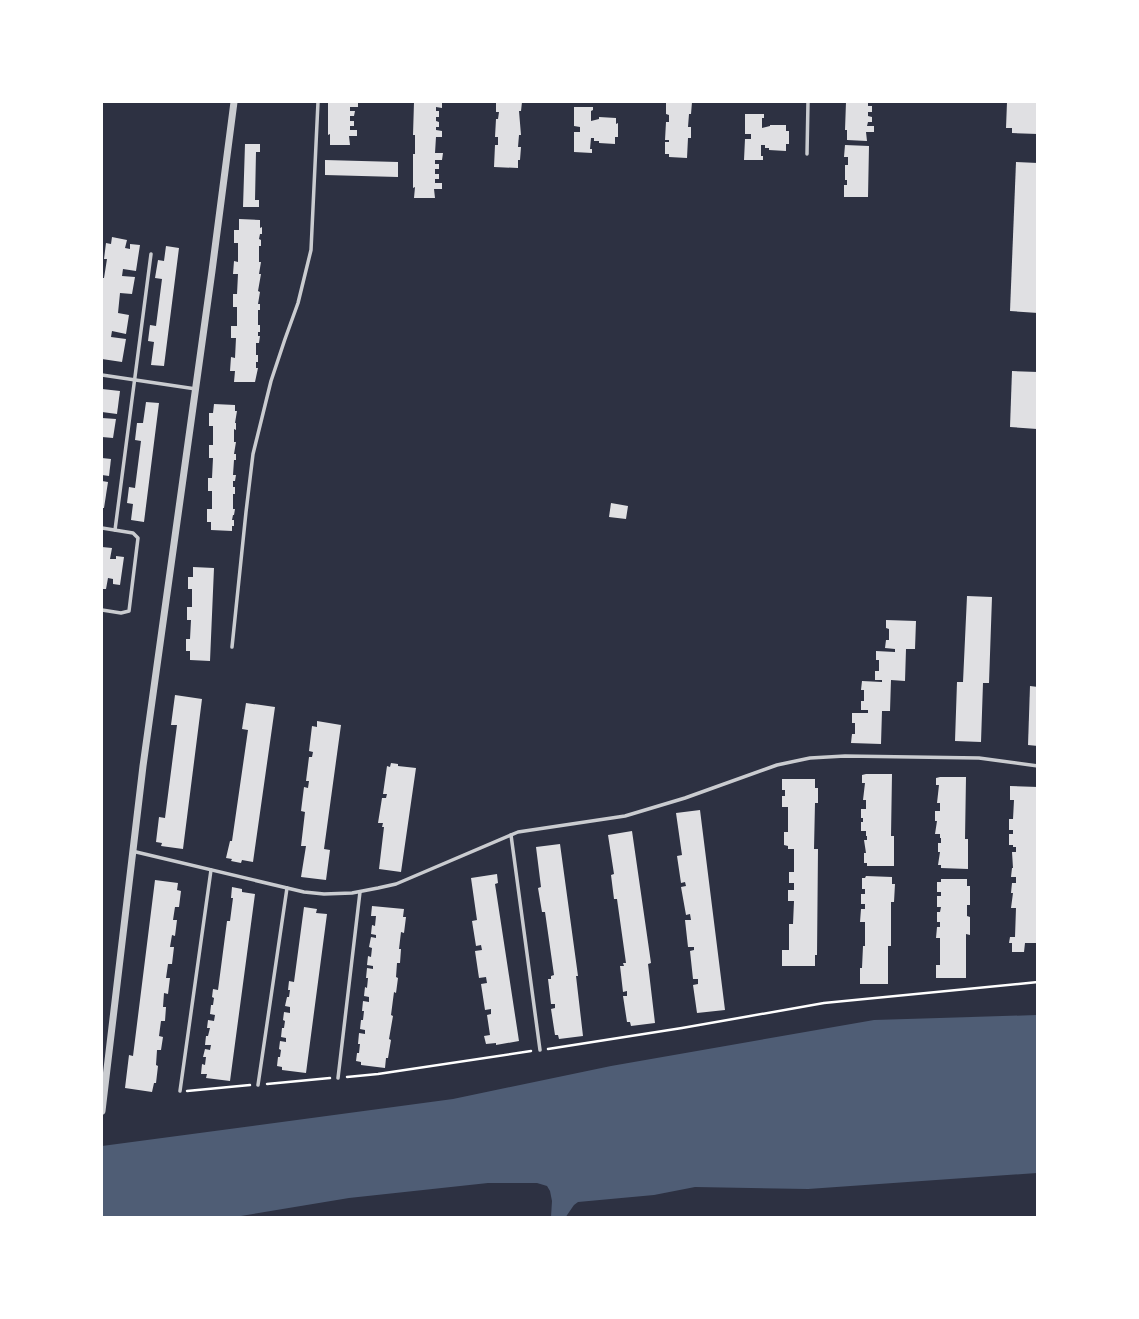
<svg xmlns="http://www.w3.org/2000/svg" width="1139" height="1319" viewBox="0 0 1139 1319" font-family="'Archivo Narrow',sans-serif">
<rect width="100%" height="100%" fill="#2d3142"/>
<!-- water -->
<path fill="#4f5d75" d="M1037,1015V1173L808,1189L695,1187L654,1195L578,1202L574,1205L565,1218L551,1217L552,1201L550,1191L547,1186L537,1183H488L349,1198L229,1218L102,1217V1146L453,1099L611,1066L874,1020Z"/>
<!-- building -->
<g fill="#e0e0e3">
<path d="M328,102H358V107H350V111H355L354,116H350V121H354V126H350V130H357V136H349L350,145H330V134L328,135Z"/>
<path d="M414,102H442V108L436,107V111H439V117H436V121L439,122V127H436V130L442,131V137H436L435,153H443L442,160H435V164H439V169H435V174H439V179H435V183H442V189H434L435,198H414L415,187L413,188V154H415V135H413Z"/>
<path d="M496,102H522L521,111H519L521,135H519L518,147H521L520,160H518V168L494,167L495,145H498V137H495L496,119H498L499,112H496Z"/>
<path d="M666,102H692L691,114H689L688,127H691V138H688L687,158L669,157V154H665V142H669V140H665L666,122H669V115L666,114Z"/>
<path d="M846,102H868V106H872V112H868V116L872,117V122H868L867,126H874V132H866L867,141L847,140V130H845Z"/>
<path d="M1007,102H1038V134L1012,133V128H1006Z"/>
<path d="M574,107H593V110L591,111V121L599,119V117L616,118V124L618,123V137H615V144L599,143V141H594V138H591L590,149H592V153L574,152V132H580V127L574,126Z"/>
<path d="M745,114H764V118H762V128L770,126V125H786V131H789V144H786V151L769,150V148H765V145H761V156H763V160H744L745,139H751V134H745Z"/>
<path d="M245,144H260V152H256L255,200H259V207H243Z"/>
<path d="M845,145L869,146L868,197H844V185H847V180H845V165H848V157H844Z"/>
<path d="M325,160L398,162V177L325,175Z"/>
<path d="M1016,162L1038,163V313L1010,311Z"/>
<path d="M239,219L260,220V228L262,227V234H260L259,239L261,240V246H259V262H261L259,274H261L258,291L260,292L258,304H260V310H258V325H260V332H258V336H260L259,343H256V355H258V362H256V368H258L255,382H234L235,371H230L231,357L235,358L236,338H231V326H237V307H233V294H237L238,274H233L234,261L238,262V243H234V230H239Z"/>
<path d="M112,237L127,240L125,248L130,249V244L140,245L136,271L123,269L122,276L135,277L132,294L120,293L118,313L129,315L126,334L112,331L111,337L126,339L122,362L102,359V278H104L107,259H104L106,243L111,244Z"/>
<path d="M166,246L179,248L164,366L151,365L154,342L148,341L150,325L156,326L162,279L155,278L158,260L164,261Z"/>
<path d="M1012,371L1038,372L1037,429L1010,427Z"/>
<path d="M102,389L120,391L117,414L102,412Z"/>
<path d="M146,402L159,403L144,522L131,520L133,504L127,503L129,487L135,488L141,441L135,440L137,423H143Z"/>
<path d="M214,404L235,405V411H237L235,423H236V430L234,429V442H236L234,454H236V460H234L233,475H236L235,481H233V487H235V494H233V509H235L234,515H233L232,520H234V526H232V531L211,530V522H207V509H212V491H208V478H212L213,458H209V445H213V426H209V413H213Z"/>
<path d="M102,418L116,419L113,438L102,437Z"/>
<path d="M102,458L111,459L109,476L102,475Z"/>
<path d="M102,481L108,482L104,508H102Z"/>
<path d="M611,503L628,506L626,519L609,517Z"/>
<path d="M102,547L112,548L110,559H116V556L124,557L120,585L113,584V579L108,578L106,589H102Z"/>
<path d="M193,567L214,568L210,661L190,660V651H186V639H190L191,620H187V607H192V589H188V577H193Z"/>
<path d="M967,596L992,597L989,683H983L981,742L955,741L957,682H963Z"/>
<path d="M886,620L916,621L915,649H906L905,681L891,680L890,711H882L881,744L851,743L852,734H855V723H852V713H868V710H861V701H864V690H861L862,681L882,682V680H875V671H879V660H876V651L895,652V649L885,648L886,640H889V629L886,628Z"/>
<path d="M1030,686L1038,687V746L1028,745Z"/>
<path d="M175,695L202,699L183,849L161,846L162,843L156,842L159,817L165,818L177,725H171Z"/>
<path d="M246,703L275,707L253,862L242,860L241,863L231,861L232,859L226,858L230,841H232L248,730L242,729Z"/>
<path d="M317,721L341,725L324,849L330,850L326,880L301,877L306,846H301L305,812L301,811L304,787L308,788L309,781H306L309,757H312L313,752L309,751L312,726L317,727Z"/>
<path d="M391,763L398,764V766L416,768L401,872L379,869L384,827H382L383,823H378L382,798H386L387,794H383L387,766L390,767Z"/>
<path d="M866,774H892L891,836H894V866H867V863H864V853H866L864,840H867V836H866V831H861V822H863V818H861V809H866V800H863L865,783H862V775Z"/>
<path d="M940,777H966L965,839H968V869L941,868V865H938L940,852H938V843H941V838H940V834H935L937,821H935V811H940V803H937L939,785H936V778Z"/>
<path d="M782,779H815V788H818V803H815L814,849H818L817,955H815V966H782V950H789V924H793L794,901H788V890H794V883H789V872H794V849H788V846L784,845V832H788V807H782V796H785V790H782Z"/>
<path d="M1010,786L1038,787V943H1025L1024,952H1012V943H1009L1010,937H1015L1016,908H1011L1013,893H1011L1012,883H1016V877H1011L1012,868H1013L1012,852H1016V847H1013V845H1009V834H1013V830H1009V819H1013L1014,800H1010Z"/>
<path d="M700,810L725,1010L697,1013L693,985L698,984V979H693L690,951L694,950V947H688L685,920H691L690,914L686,915L681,887L686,886L685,882L681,883L677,856L682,855L676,813Z"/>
<path d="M632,831L651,963L648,964L655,1023L631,1026L630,1022H627L623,996H627V991L623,992L620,966H624L623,963H626L617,899H614L611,875L614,874L608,835Z"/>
<path d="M560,844L578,976H576L583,1036L559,1039L558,1035H555L551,1009L555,1008V1004H551L548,979H551V976L554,975L545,912H542L538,888L541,887L536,847Z"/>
<path d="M497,874L498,883L495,884L519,1041L496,1045V1043L486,1044L484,1036L490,1035L487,1015L491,1014V1009L485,1010L481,984L487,983L486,977L479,978L475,951L482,950L481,945L476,946L472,921L477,920L471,878Z"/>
<path d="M866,876L892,877V884H895L894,902H891V946H888V984H860V968H862L863,946H865V922H860L861,909H865V904H861V894H865V889H862V878H865Z"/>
<path d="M941,879H967V886H970V905H967V916L970,917V935L966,934V978H936V965H940V938H936L937,927H940V922H937V912H940L941,907H937V896H941V892H937V882H941Z"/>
<path d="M155,880L178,883L177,890L181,891L179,907H175L173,920H177L175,936L172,935L170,947H174L172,964H168L166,978H170L168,994L164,993L163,1007H166L165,1021H161L159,1036L163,1037L161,1050H157L156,1065L158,1066L156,1083H154L152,1092L125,1088L129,1055L133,1056Z"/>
<path d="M232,887L242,889V892L255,894L230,1081L206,1078L207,1074H201L202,1064L205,1065L206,1057H203L205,1049L210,1050L211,1045H205L206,1036H208L210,1028H207L208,1020L214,1021L215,1015L210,1014L211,1005H213L214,998L212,997L213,989L218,990L227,921H230L233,898H231Z"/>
<path d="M372,906L404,909L403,917H406L404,933L401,932L399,949H401L400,963H397L396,977L398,978L396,993L394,992L391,1015L393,1016L389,1039L391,1040L388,1058H386L385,1068L361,1065V1062L356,1061L357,1053H359L360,1044H358L359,1033L365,1034V1030L360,1029L361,1020H363L364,1011H362L363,1001L369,1002V997L364,996L365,987L367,988L368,978H366L367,968L373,969V966L367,965L368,956L371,957L372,948L369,947L371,937L376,938V935L371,934L372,925L375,926L376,916H371Z"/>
<path d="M304,907L317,909L316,913L327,914L306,1073L282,1070V1067L277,1066L278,1057H280L281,1050L279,1049L280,1041L286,1042V1038L281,1037L282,1028H284L285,1021L283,1020L284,1012L290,1013V1007L285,1006L287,997H289L290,990H288L289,981L294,982Z"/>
</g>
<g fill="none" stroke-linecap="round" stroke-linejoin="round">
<!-- path -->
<g stroke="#fff" stroke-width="2.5">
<path d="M548,1049L682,1028L824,1003L1038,982"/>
<path d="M347,1077L378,1074L531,1051"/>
<path d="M267,1084L330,1078"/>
<path d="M187,1091L250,1085"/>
</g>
<!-- service -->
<g stroke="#caccd0" stroke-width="3.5">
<path d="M807,154L808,102"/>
<path d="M102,375L196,389"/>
<path d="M102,528L133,533L138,538L129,611L121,613L102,610"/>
<path d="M115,530L151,254"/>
<path d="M232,647L246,512L253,454L271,381L285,339L298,303L311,250L318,102"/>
<path d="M511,835L540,1050"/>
<path d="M132,851L304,892L324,894L352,893L378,888L396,884L518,832L625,816L685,798L777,765L810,758L845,756L979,758L1038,766"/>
<path d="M338,1078L360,892"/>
<path d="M258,1085L287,888"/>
<path d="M180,1091L211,870"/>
</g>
<!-- minor -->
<path stroke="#caccd0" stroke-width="7" d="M102,1111L143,766L212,271L234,102"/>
</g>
<!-- border -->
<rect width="1139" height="1319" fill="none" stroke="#ffffff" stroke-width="206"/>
</svg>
